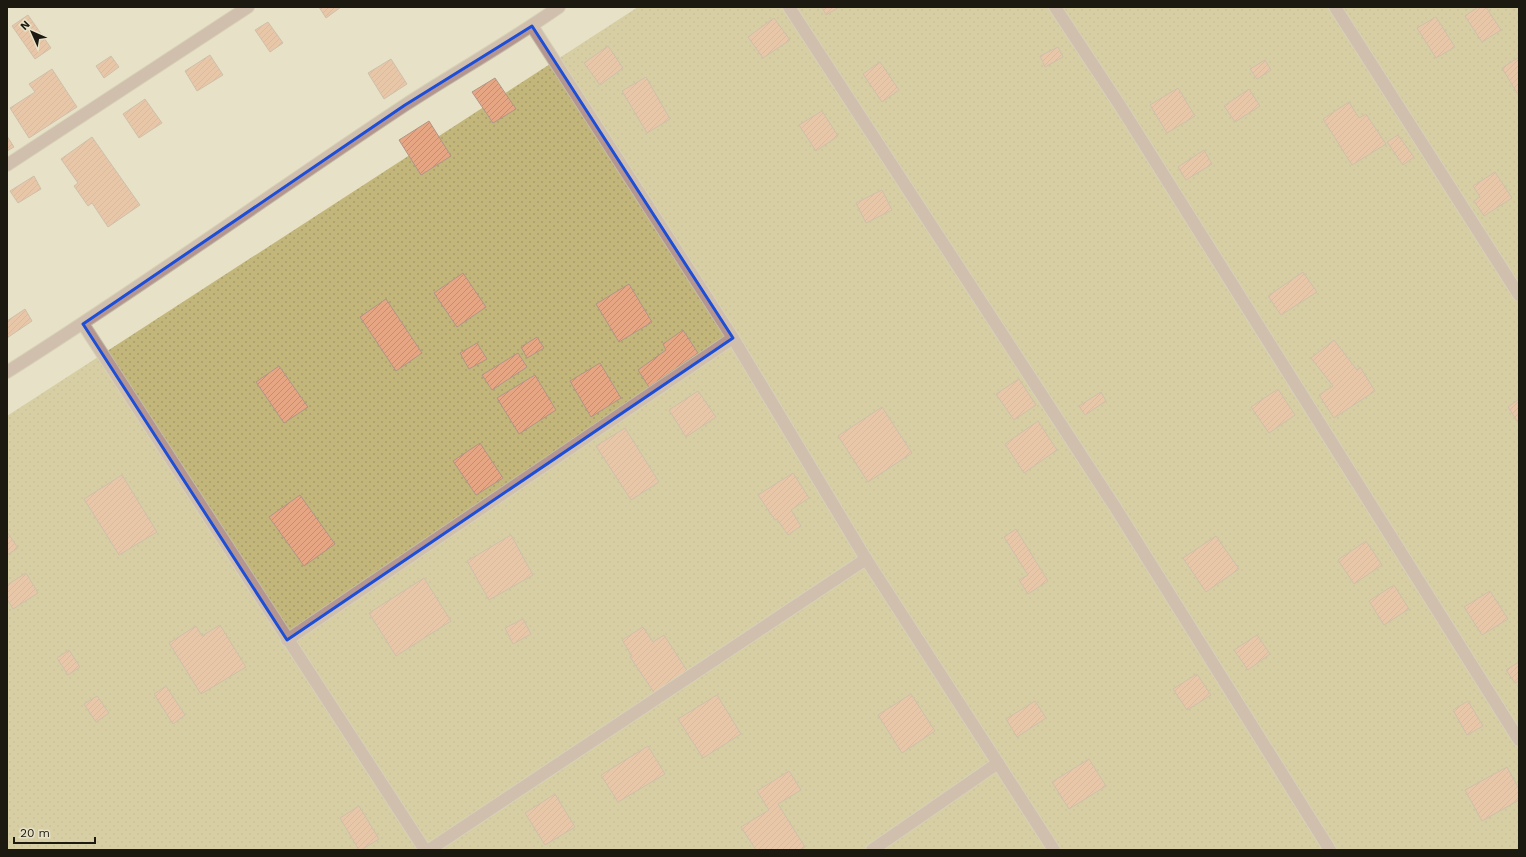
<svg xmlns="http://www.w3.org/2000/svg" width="1526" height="857" viewBox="0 0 1526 857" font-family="'Work Sans',sans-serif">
<defs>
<pattern id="garden-dots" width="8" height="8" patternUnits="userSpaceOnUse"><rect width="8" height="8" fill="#c3b67b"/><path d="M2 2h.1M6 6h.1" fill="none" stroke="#a79c69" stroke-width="1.8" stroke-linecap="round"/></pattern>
<pattern id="building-hatch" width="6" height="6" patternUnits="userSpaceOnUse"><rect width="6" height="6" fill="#e6a683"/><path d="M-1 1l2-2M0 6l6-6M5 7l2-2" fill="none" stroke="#c58e70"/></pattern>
</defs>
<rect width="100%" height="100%" fill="#e7e2c7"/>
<!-- garden -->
<path fill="url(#garden-dots)" d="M638,7H1519V850H7V416Z"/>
<!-- building -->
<g fill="url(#building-hatch)" stroke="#af9688">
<path d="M319,7H341L326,18Z"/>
<path d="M822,7H839L826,15Z"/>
<path d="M1478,7H1486L1501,30L1482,42L1465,16Z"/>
<path d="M28,15L51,48L35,59L12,26Z"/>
<path d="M1436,17L1455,47L1436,58L1417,28Z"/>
<path d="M774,18L790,40L763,58L748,37Z"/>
<path d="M268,22L283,43L270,52L255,30Z"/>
<path d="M608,46L623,68L600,85L584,63Z"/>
<path d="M1058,47L1063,57L1045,67L1040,56Z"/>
<path d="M210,55L223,75L197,91L185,71Z"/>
<path d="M111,56L119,67L104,78L96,66Z"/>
<path d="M1519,57V92L1517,93L1502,68Z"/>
<path d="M391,59L407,84L384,99L368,73Z"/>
<path d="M1265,60L1271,70L1257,79L1250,69Z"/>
<path d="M880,62L899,90L882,102L863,74Z"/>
<path d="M52,69L77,107L29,138L10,108L35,92L29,84Z"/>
<path d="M646,77L670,119L647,133L622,91Z"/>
<path d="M495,78L516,109L493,123L472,92Z"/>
<path d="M1178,88L1195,116L1167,133L1150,105Z"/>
<path d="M1249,89L1260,106L1235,122L1224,106Z"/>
<path d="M145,99L162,123L139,138L123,114Z"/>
<path d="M1349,102L1359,118L1366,114L1386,144L1352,165L1323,119Z"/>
<path d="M822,111L838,136L816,151L799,125Z"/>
<path d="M429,121L451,156L421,175L399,140Z"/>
<path d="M1398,135L1414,157L1403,165L1387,142Z"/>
<path d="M7,136L14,147L7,151Z"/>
<path d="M92,137L140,205L108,227L92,203L88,206L74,186L78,183L61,159Z"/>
<path d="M1204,150L1212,164L1186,180L1178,167Z"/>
<path d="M1495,172L1512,198L1484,216L1474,201L1480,197L1473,186Z"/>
<path d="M34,176L41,189L18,203L10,191Z"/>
<path d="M882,190L892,210L866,223L856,203Z"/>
<path d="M1303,272L1317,292L1281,315L1268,296Z"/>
<path d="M463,273L486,307L457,327L434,293Z"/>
<path d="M629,284L652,322L619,342L596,304Z"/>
<path d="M386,299L422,353L396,371L360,317Z"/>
<path d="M25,309L32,321L7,338V321Z"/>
<path d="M683,330L698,353L649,387L638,370L666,350L663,344Z"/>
<path d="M537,337L544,348L527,358L521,347Z"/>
<path d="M1334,340L1357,370L1360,367L1375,391L1334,418L1319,395L1333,386L1311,358Z"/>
<path d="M477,343L487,359L469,369L460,353Z"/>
<path d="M518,353L527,367L492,390L482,375Z"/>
<path d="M600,363L621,398L591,417L570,381Z"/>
<path d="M279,366L308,407L284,423L256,382Z"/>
<path d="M535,375L556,410L519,434L497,398Z"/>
<path d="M1019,379L1036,405L1014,420L996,394Z"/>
<path d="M1278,389L1295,415L1269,433L1251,407Z"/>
<path d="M698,391L716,417L686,437L669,410Z"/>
<path d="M1101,392L1106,401L1085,415L1079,406Z"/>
<path d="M1519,399V424L1508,407Z"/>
<path d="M882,407L912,453L868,482L838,436Z"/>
<path d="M1038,421L1057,450L1024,473L1005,444Z"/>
<path d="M625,428L659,482L631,500L596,446Z"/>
<path d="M480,443L503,478L476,495L453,461Z"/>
<path d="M793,473L809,498L791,510L801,526L788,535L777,519L775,520L758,495Z"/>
<path d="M122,475L157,532L119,555L84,499Z"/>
<path d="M300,495L335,544L304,566L269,517Z"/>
<path d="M1016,529L1048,581L1028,594L1019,580L1028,575L1004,537Z"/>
<path d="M7,532L18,548L7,555Z"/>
<path d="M511,535L533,575L489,600L467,561Z"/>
<path d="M1216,536L1239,569L1206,592L1183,558Z"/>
<path d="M1366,541L1382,565L1354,584L1338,560Z"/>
<path d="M26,573L38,593L13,609L7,599V585Z"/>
<path d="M424,578L451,621L396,656L369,613Z"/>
<path d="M1394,585L1409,609L1384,625L1369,601Z"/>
<path d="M1490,591L1508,619L1482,635L1464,607Z"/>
<path d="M523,619L531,634L513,644L505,628Z"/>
<path d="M220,625L246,667L201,694L169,643L196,626L202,636Z"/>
<path d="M643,627L653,642L664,635L688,672L655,694L630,657L632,656L622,640Z"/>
<path d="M1257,635L1270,654L1248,670L1234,650Z"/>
<path d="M69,650L80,667L68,675L57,658Z"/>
<path d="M1519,662V681L1515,683L1506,670Z"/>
<path d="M1197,674L1211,695L1187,710L1173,689Z"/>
<path d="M166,686L185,715L173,724L154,694Z"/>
<path d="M911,694L935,731L902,753L878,715Z"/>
<path d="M717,695L741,734L703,758L678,719Z"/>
<path d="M97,696L109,713L96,722L84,704Z"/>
<path d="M1035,701L1046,718L1017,737L1006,719Z"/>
<path d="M1468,701L1483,726L1467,735L1453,710Z"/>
<path d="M648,746L665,774L618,802L601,775Z"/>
<path d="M1089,759L1106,786L1069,809L1052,782Z"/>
<path d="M1507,767L1519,789V800L1482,821L1465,790Z"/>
<path d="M789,771L801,790L778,804L805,847L800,850H756L741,827L769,810L757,791Z"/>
<path d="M555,794L575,827L545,845L525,813Z"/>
<path d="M359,806L379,839L361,850H359L340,818Z"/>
</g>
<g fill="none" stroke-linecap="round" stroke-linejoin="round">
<defs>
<g id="minor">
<path d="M789,7L1115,507L1330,850"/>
<path d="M1055,7L1119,104L1519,740"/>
<path d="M1335,7L1519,295"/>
<path d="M532,26L733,338L866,559L1054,850"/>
<path d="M7,165L248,7"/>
<path d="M83,324L425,850"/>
<path d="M7,372C142,287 272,193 405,105C456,72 509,42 559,7"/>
<path d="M287,640L733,338"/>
<path d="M429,850L866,559"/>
<path d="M872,850L998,763"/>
</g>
</defs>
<!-- minor casing -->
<use href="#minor" stroke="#c2bea6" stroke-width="14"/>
<!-- minor -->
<use href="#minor" stroke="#b59590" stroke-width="12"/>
</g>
<!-- marked area -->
<path d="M0 0H1526V857H0ZM532,26L733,338L287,640L83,324L405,105Z" fill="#e7e2c7" fill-opacity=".55" fill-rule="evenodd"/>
<path fill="none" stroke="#1d4ed8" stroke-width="3" stroke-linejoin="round" d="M532,26L733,338L287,640L83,324L405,105Z"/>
<!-- border -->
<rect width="1526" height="857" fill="none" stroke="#1c1910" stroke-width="16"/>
<!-- north arrow -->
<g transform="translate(32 32) rotate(315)" stroke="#e7e2c7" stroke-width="3" paint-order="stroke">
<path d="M0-3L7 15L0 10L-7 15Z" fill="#1c1910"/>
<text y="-6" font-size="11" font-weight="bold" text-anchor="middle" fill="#1c1910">N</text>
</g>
<!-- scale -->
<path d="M14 837v6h81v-6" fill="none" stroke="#1c1910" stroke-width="2"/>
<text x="20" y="837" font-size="12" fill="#1c1910" stroke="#e7e2c7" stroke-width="3" paint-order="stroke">20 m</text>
</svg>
